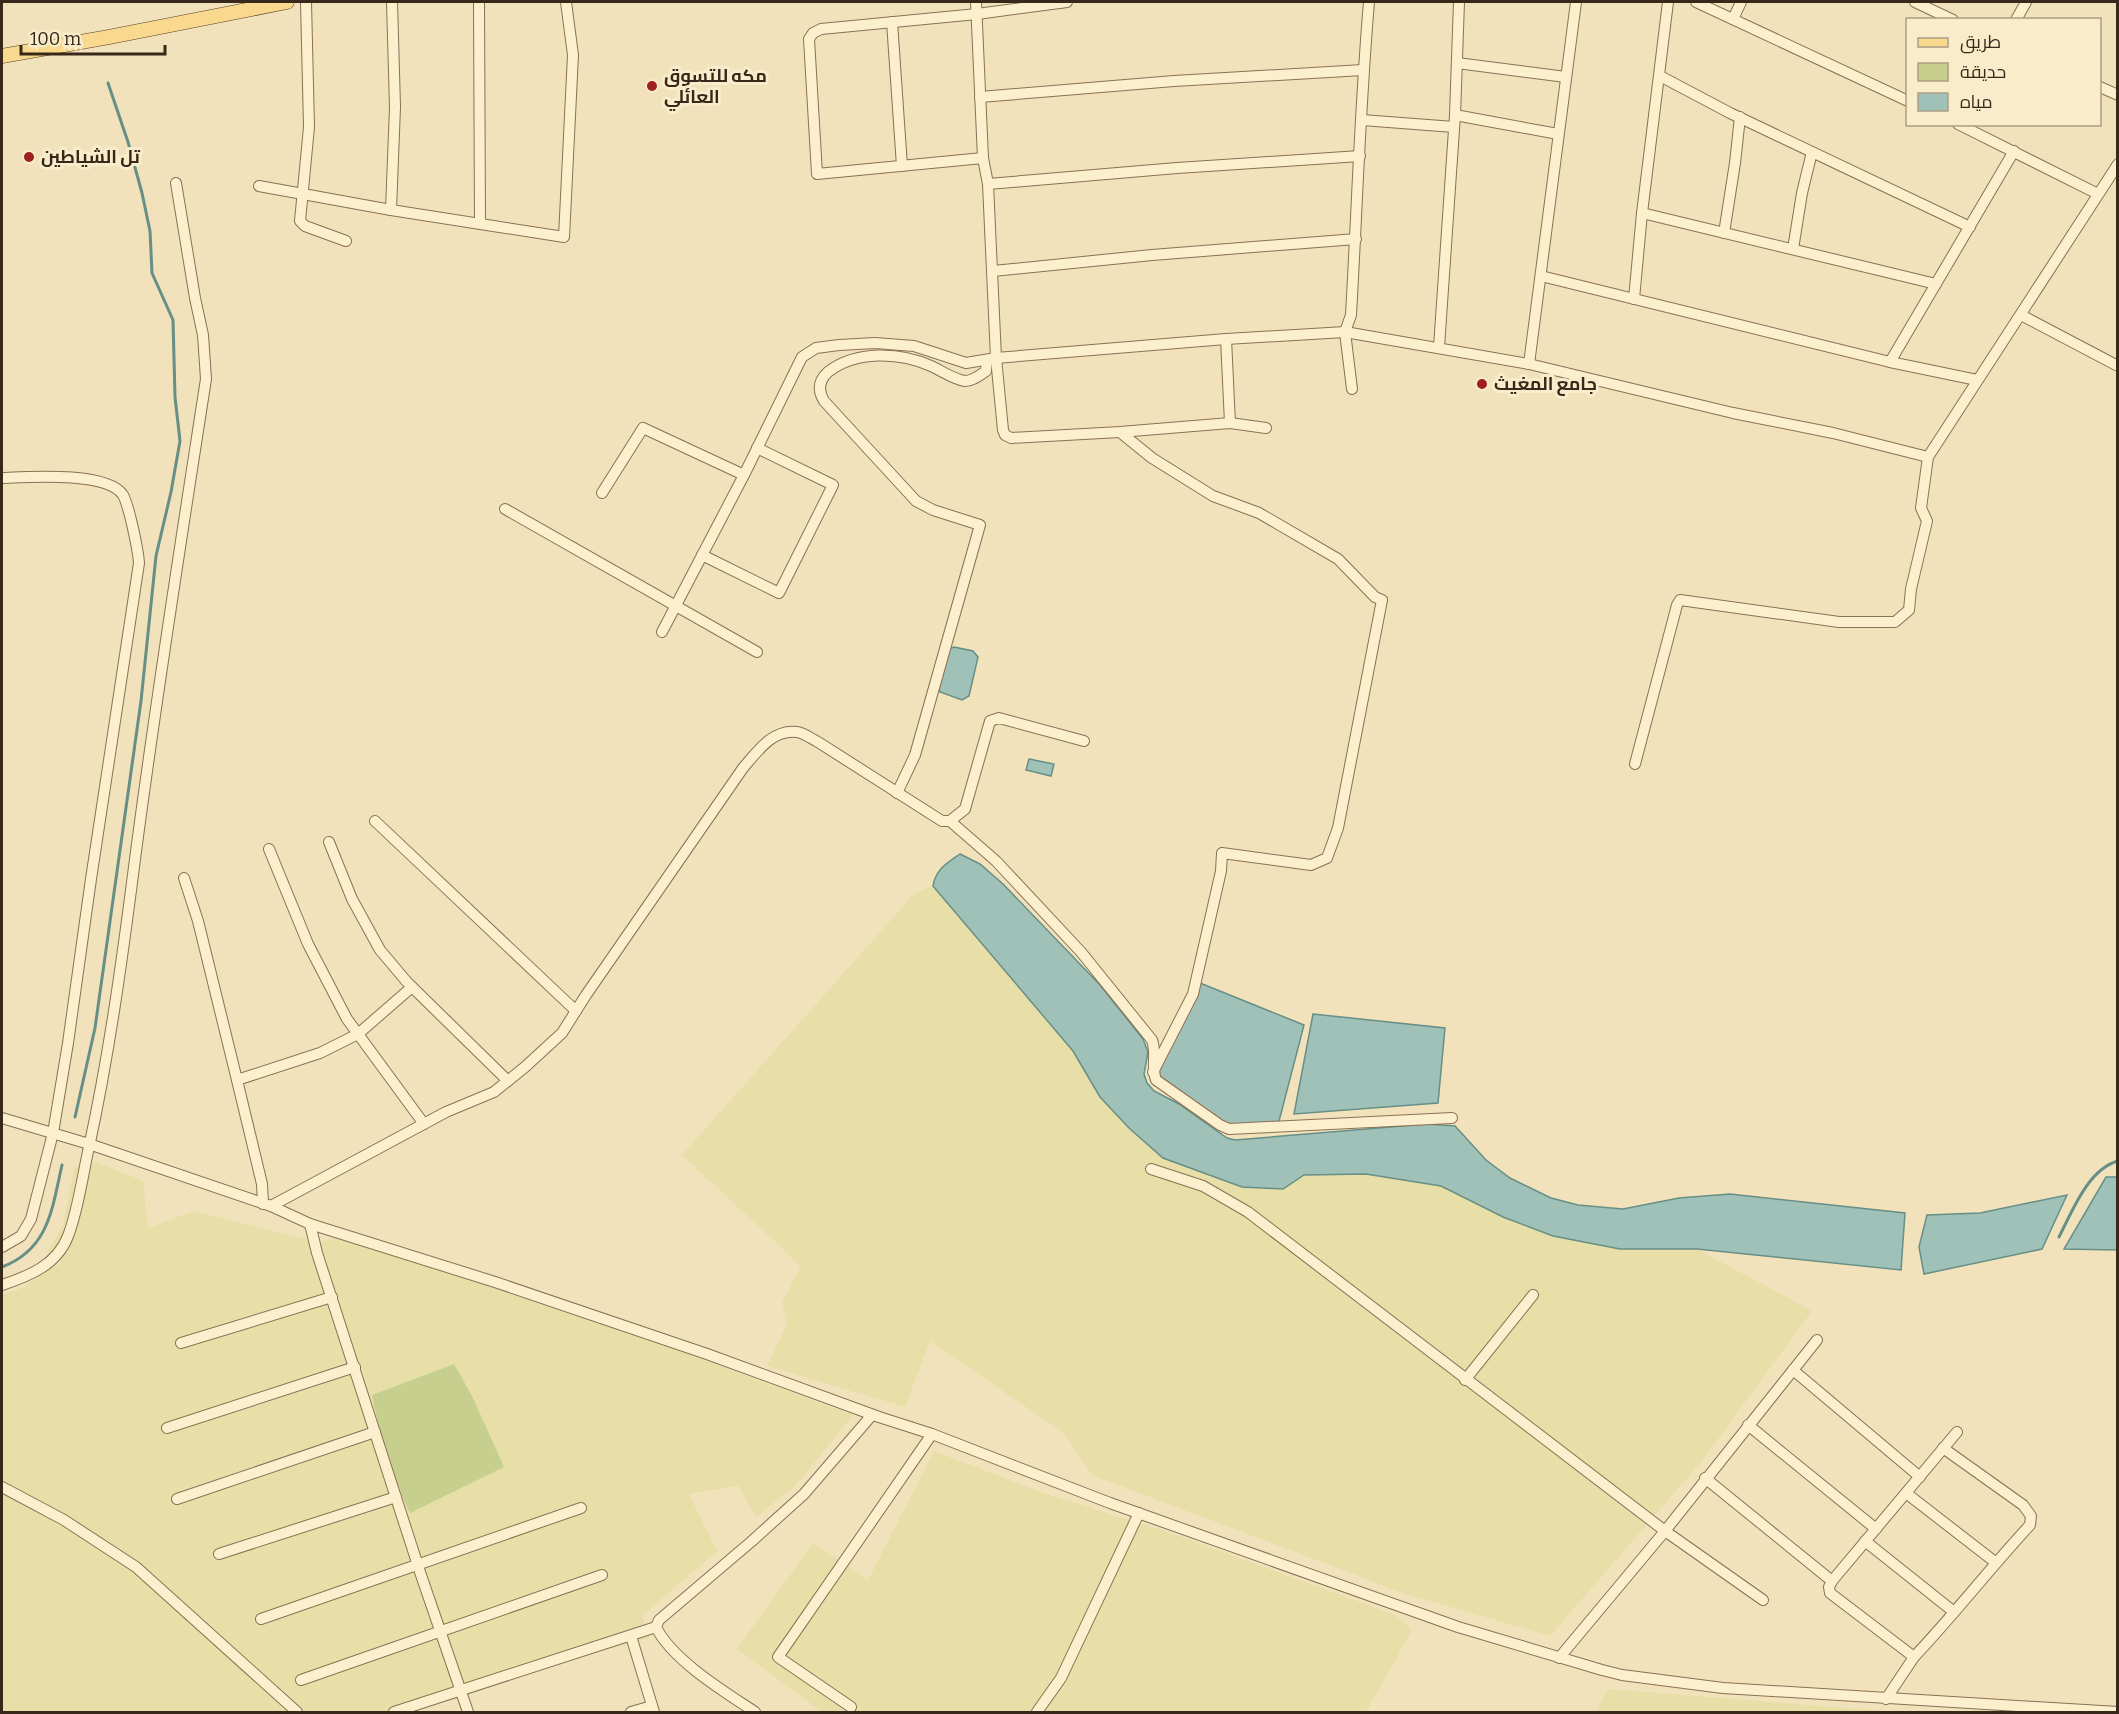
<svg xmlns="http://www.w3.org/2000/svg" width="2119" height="1714" viewBox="0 0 2119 1714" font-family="Bitter,Cairo,serif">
<rect width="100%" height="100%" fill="#f1e2bb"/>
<!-- farmland -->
<g fill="#e7dea8">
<path d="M933,886L1073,1051L1100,1097L1129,1128L1163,1158L1283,1189L1304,1175L1366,1174L1441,1186L1503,1217L1620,1249H1697L1812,1311L1701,1462L1550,1636L1406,1594L1092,1475L1064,1433L930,1341L905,1407L767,1366L787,1324L782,1303L801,1266L682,1155L915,893Z"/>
<path d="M96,1162L143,1181L148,1228L194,1211L305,1239L322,1241L338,1237L617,1328L853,1415L796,1485L756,1517L738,1486L689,1494L717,1551L642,1616L650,1638L381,1712H2V1295L22,1288L49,1268L62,1264L48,1251L63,1225L74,1168Z"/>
<path d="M934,1451L1046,1494L1168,1532L1395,1615L1412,1630L1366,1712H822L737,1649L813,1543L868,1580Z"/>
<path d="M1608,1689L1897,1712H1596Z"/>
</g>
<!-- green -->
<path fill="#c7cf8e" d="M454,1364L472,1396L504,1467L410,1513C392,1475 380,1436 372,1395Z"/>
<!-- water -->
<g fill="#9fc1b8" stroke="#678f86" stroke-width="1.5">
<path d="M954,647L973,651L978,657L969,696L962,700L940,692L938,686L949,649Z"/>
<path d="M1029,759L1054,764L1051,776L1026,770Z"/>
<path d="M960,854L980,864L1003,884L1100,985L1143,1039L1148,1052L1144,1074L1147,1083L1154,1091L1179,1104L1227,1138L1235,1140L1427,1124L1455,1126L1486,1160L1510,1178L1551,1198L1578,1205L1623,1209L1679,1198L1730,1194L1905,1213L1901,1270L1697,1249H1620L1553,1236L1503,1217L1441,1186L1366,1174L1304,1175L1283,1189L1242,1187L1163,1158L1129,1128L1100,1097L1073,1051L933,886C936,869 947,863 960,854Z"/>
<path d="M1200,983L1304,1025L1278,1125L1230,1127L1157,1074Z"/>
<path d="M1313,1014L1445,1028L1438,1103L1294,1114Z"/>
<path d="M2106,1177H2117V1250L2064,1249Z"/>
<path d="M2067,1195L2042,1249L1924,1274L1919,1247L1927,1215L1980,1213Z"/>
</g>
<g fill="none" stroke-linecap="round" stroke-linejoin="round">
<!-- stream -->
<g stroke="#678f86" stroke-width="3">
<path d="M75,1117L95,1028L141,701L156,556L171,492L180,441L175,397L173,320L152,273L150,231L142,193L128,142L108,83"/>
<path d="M2059,1237C2072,1212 2088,1169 2118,1161"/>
<path d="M2,1267C49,1249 52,1209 62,1165"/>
</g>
<defs>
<g id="minor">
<path d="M306,2L309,127L300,221L305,226L346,241"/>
<path d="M479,2L480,224"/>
<path d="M976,2L983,158L988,184L996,358L1003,430L1005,435L1011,438L1120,432L1230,423L1266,428"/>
<path d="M1696,2L1908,101"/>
<path d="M1915,2L1953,20"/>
<path d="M1733,19L1741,2"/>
<path d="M2016,20L2026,2"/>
<path d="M892,22L902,166"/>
<path d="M1457,63L1566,77"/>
<path d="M1660,76L1730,113L1970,227"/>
<path d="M2100,87L2118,95"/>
<path d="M980,97L1174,81L1363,70"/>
<path d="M1455,115L1558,134"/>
<path d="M1362,120L1454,127"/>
<path d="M1958,124L2098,194"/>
<path d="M983,158L817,174L809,39L813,33L821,29L977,14L1067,2"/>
<path d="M988,184L1177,168L1360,156"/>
<path d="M259,186L391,210L564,237L573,55L566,2"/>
<path d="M391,210L395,107L392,2"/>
<path d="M1642,213L1936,284"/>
<path d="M1724,233L1735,163L1740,117"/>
<path d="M1793,249L1802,193L1812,152"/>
<path d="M993,271L1152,255L1356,239"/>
<path d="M1541,276L1890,362L1977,380"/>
<path d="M1634,299L1642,213L1668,2"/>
<path d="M2021,315L2118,366"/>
<path d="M1226,339L1230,423"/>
<path d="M1439,347L1455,115L1459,2"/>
<path d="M1890,362L2014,151"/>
<path d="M1529,364L1576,2"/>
<path d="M1352,389L1345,332L1351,315C1357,210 1360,106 1369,2"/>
<path d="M1120,432L1152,458L1213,496L1259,513L1338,559L1375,597L1382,600L1338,828L1327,858L1311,865L1222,853L1221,871L1193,994L1153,1072"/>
<path d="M2,478C27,477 107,471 123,495C129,506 138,549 139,563L91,879L68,1043L53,1133L31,1219L21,1236L2,1247"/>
<path d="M602,493L643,428L744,475"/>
<path d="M505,509L757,652"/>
<path d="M702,555L779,593L833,485L757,448"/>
<path d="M662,632L744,475L802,357L816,348L839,345L875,343L914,346L966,363L996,358L1226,339L1345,332L1529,364L1733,413L1833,433L1928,457"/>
<path d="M1635,764L1677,605L1680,600L1839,622H1895L1909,610L1911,589L1927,521L1921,508L1928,457L2118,164"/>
<path d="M897,793L915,755L980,525L933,510L916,501L824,401C818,391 818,381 828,372C856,350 900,352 931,366C940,370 955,380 965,381C973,381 980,375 986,371L987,360"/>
<path d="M375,821L576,1011"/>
<path d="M950,821L996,861L1081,952L1152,1040C1157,1053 1151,1067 1156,1080L1220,1125L1229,1129L1452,1118"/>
<path d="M329,842L352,899L380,950L407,982L508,1081"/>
<path d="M269,849L308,944L347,1019L424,1124"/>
<path d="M184,878L198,921L237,1080L262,1184L263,1204"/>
<path d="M237,1080L320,1053L358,1034L412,987"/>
<path d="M2,1118L89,1144L271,1206L310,1224L495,1282L707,1354L879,1417L932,1434L1110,1503L1458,1627L1602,1670L1622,1675L1723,1688L2118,1712"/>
<path d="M1151,1169L1203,1186L1248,1212L1665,1531L1763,1600"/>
<path d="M271,1206L446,1112L494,1092L525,1067L562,1033L586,995L743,768C757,752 772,729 797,732C804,733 812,739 818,742L942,821H950L965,809L990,721L999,718L1084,741"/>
<path d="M310,1224L317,1253L421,1575L468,1712"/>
<path d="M2,1285C29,1276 57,1265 68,1236C78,1211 83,1173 89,1147C109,1055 122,961 134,867C155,704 181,541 206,379L203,335L195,298L176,183"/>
<path d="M181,1343L332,1297"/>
<path d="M1793,1370L1920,1477"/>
<path d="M1465,1380L1533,1295"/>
<path d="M1748,1425L1876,1529"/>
<path d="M167,1428L355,1367"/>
<path d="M1705,1478L1832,1581"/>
<path d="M2,1487L64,1520L136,1567L297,1712"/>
<path d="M1906,1493L1995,1562"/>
<path d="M177,1499L375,1432"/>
<path d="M1865,1541L1954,1612"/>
<path d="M219,1554L396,1497"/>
<path d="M261,1619L581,1508"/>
<path d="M631,1636L654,1712"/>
<path d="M1914,1657C1954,1615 1990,1568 2030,1525L2031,1516L2023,1505L1943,1448"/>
<path d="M1559,1658L1665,1531L1817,1340"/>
<path d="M301,1680L602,1575"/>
<path d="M1886,1699L1914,1657L1830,1593L1829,1587L1832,1581L1957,1432"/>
<path d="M851,1707L778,1657L932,1434"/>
<path d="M394,1712L656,1627"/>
<path d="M631,1712L652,1706"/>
<path d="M755,1712C725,1692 672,1660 656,1627L659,1620L752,1541L804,1494L872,1415"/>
<path d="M1037,1712L1061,1678L1139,1513"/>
</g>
<path id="major" d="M2,56L109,37L287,2"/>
</defs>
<!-- minor casing -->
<use href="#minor" stroke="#897154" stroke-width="12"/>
<!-- major casing -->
<use href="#major" stroke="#563f29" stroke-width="15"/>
<!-- minor -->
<use href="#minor" stroke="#fcefce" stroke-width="10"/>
<!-- major -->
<use href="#major" stroke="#f9d98e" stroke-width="14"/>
</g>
<!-- markers -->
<g fill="#9d201f" stroke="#f8eccb" stroke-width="2">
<circle cx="652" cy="86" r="6"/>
<circle cx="29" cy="157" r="6"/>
<circle cx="1482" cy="384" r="6"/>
</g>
<g text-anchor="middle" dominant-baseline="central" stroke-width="6" stroke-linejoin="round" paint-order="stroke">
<!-- poi labels -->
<g font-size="18" font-weight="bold" fill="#37281a" stroke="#f8eccb" text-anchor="start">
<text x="664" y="76">مكه للتسوق<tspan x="664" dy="21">العائلي</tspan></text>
<text x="41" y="157">تل الشياطين</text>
<text x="1494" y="384">جامع المغيث</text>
</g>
</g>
<!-- border -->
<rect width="2119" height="1714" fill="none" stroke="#37281a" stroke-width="6"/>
<!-- legend -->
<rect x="1906" y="18" width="195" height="108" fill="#f8eccb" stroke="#ab9e84" stroke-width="1.5"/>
<rect x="1918" y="38" width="30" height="9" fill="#f9d98e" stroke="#ab9e84" stroke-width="1.5"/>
<text x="1960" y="48" font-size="18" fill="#37281a">طريق</text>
<rect x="1918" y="63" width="30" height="18" fill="#c7cf8e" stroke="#ab9e84" stroke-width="1.5"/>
<text x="1960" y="78" font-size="18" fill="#37281a">حديقة</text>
<rect x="1918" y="93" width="30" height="18" fill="#9fc1b8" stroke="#ab9e84" stroke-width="1.5"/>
<text x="1960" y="108" font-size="18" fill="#37281a">مياه</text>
<!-- scale -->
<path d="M21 45v9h144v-9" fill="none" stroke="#37281a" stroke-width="3"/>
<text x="30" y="45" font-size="18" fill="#37281a" stroke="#f8eccb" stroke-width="4.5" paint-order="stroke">100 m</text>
</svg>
